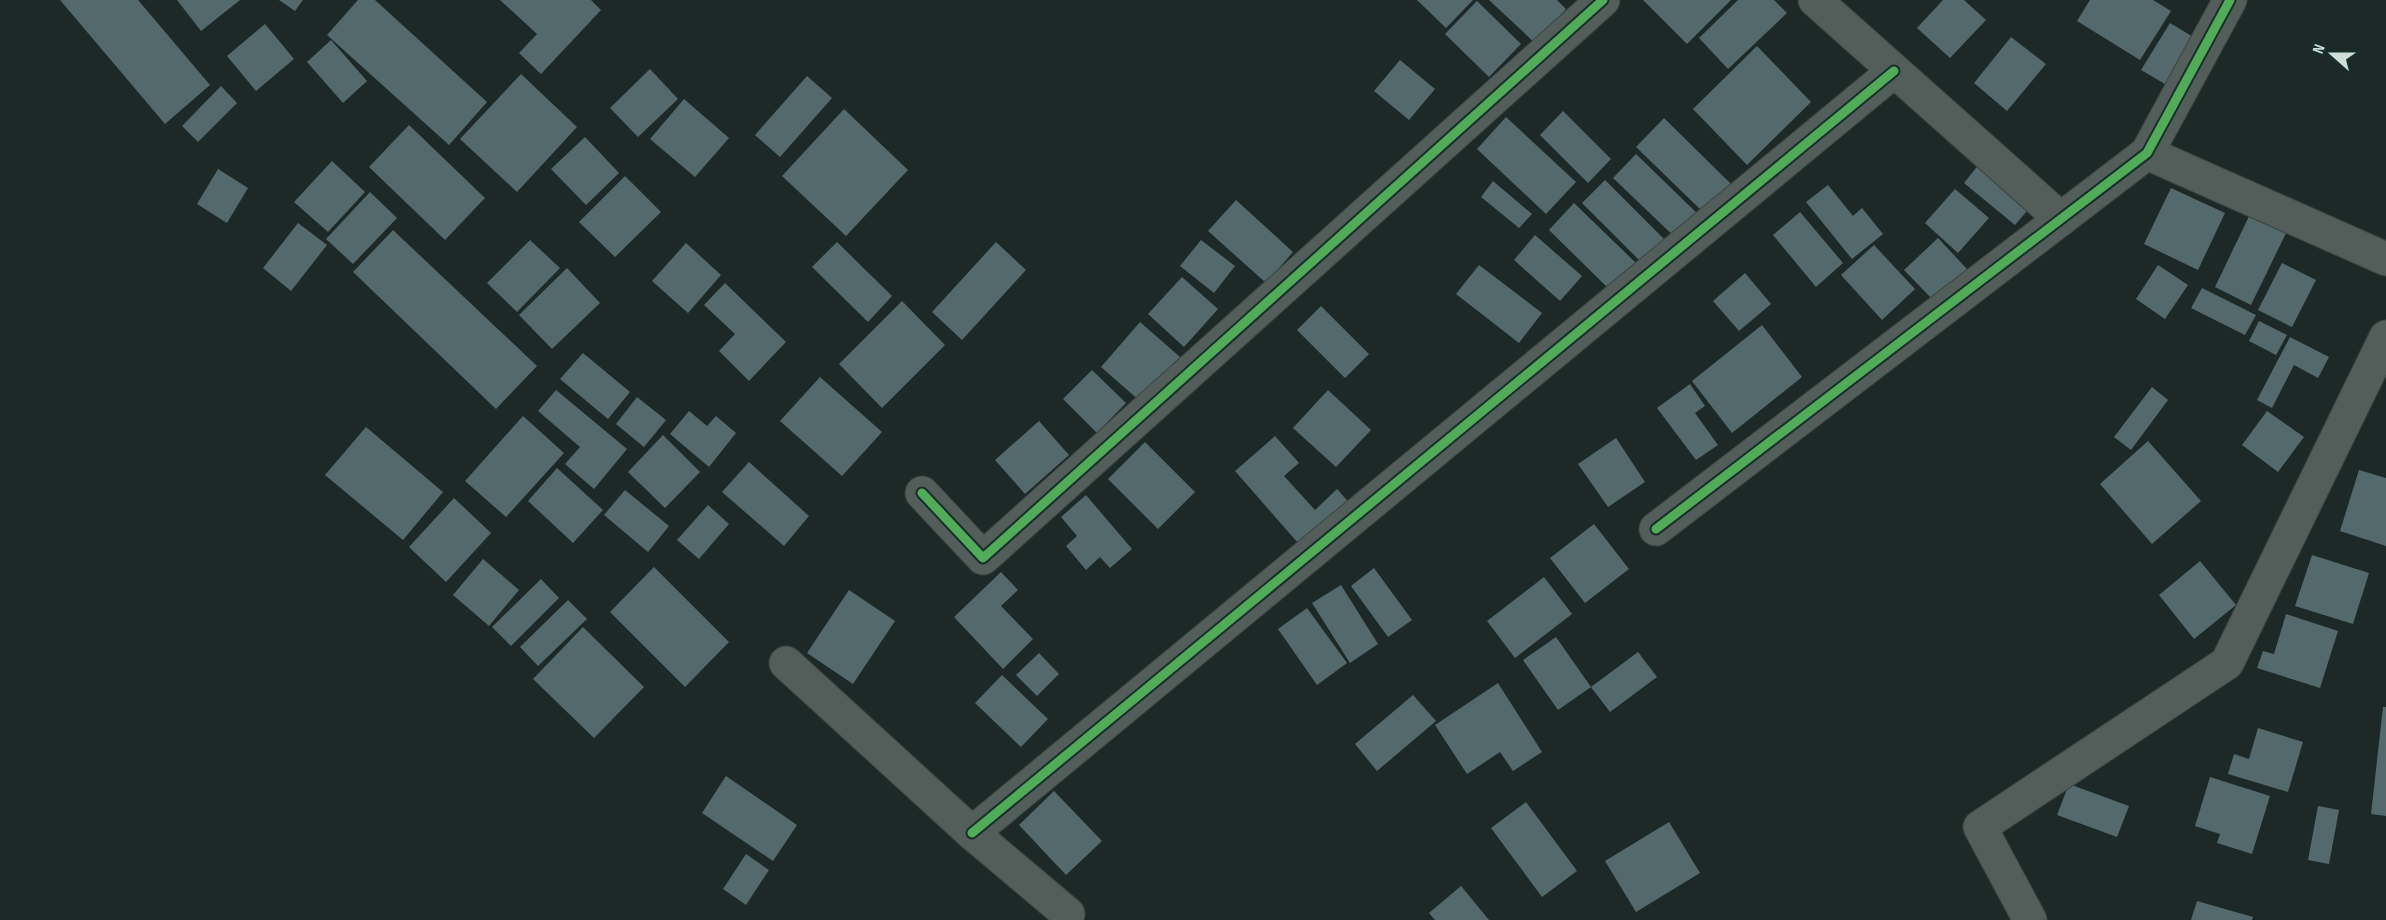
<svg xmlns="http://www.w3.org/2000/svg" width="2386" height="920" viewBox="0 0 2386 920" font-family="'Sofia Sans Condensed',sans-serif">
<rect width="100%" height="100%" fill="#1d2926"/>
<!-- building -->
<g fill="#53696b">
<path d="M60,0H138L210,85L165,124Z"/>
<path d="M177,0H240L201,31Z"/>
<path d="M279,0H303L295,11Z"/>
<path d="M358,0H375L487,102L449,145L327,35Z"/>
<path d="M500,0H591L601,10L541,74L519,53L537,34Z"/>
<path d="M1417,0H1473L1446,28Z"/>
<path d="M1489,0H1557L1566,9L1535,43Z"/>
<path d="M1643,0H1731L1687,44Z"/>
<path d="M1738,0H1774L1787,13L1728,69L1699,38Z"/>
<path d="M1943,0H1964L1986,20L1950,58L1917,28Z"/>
<path d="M2090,0H2153L2171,11L2140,60L2077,21Z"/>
<path d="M1477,1L1521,44L1489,77L1445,34Z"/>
<path d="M2170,23L2205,44L2177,91L2141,70Z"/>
<path d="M265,24L294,59L256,91L227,56Z"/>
<path d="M2011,37L2046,64L2007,111L1974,83Z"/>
<path d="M331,40L367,81L343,103L307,62Z"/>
<path d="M1757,46L1811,102L1747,165L1693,109Z"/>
<path d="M1400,60L1435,89L1409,120L1374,91Z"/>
<path d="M650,69L678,99L638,137L610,108Z"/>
<path d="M521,74L577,127L517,192L460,139Z"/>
<path d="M807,76L832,98L780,157L755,135Z"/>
<path d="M221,86L237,103L198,142L182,126Z"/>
<path d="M684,99L729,138L695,177L650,139Z"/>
<path d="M844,109L908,170L846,236L782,176Z"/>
<path d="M1563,111L1611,159L1588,183L1540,135Z"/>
<path d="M1506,117L1576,182L1546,214L1477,149Z"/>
<path d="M1664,118L1732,185L1704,213L1636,147Z"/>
<path d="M409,125L485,198L445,240L369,167Z"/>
<path d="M585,137L619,173L586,205L551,169Z"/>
<path d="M1636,154L1703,219L1680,242L1613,178Z"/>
<path d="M332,161L365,192L328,232L294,202Z"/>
<path d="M1980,163L2032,205L2015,225L1964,183Z"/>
<path d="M218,169L248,188L227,223L197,204Z"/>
<path d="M625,176L661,212L615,257L579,222Z"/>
<path d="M1605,180L1668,243L1645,266L1582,203Z"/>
<path d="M1493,181L1532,214L1519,228L1481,197Z"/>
<path d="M1828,185L1853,216L1862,208L1883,234L1852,259L1806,202Z"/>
<path d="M2171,188L2225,213L2198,270L2144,244Z"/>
<path d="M1955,189L1989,218L1958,253L1925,223Z"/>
<path d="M370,192L397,218L353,264L326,239Z"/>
<path d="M1236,200L1293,252L1266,283L1208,231Z"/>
<path d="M1574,203L1636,263L1610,290L1549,230Z"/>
<path d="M2253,208L2290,225L2251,305L2215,287Z"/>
<path d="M1800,212L1843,263L1816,287L1773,235Z"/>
<path d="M298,223L327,245L291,291L263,268Z"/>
<path d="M393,230L537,366L496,409L353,272Z"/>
<path d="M1535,235L1582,276L1560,301L1514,260Z"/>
<path d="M1938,238L1967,269L1934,301L1904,270Z"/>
<path d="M530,240L560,268L517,312L487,283Z"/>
<path d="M1201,240L1235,266L1214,293L1180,266Z"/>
<path d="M837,242L892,296L868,322L812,267Z"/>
<path d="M996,242L1026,270L962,340L932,312Z"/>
<path d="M686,243L721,275L688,313L652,281Z"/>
<path d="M1874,245L1915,289L1882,320L1841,275Z"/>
<path d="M2282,263L2316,280L2292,327L2258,310Z"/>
<path d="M1479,265L1542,313L1519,343L1456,294Z"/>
<path d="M2158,265L2188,285L2165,319L2136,299Z"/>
<path d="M567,268L600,303L552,349L519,315Z"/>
<path d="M1745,273L1771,304L1739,331L1713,301Z"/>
<path d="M1182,277L1218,309L1184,347L1148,314Z"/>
<path d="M725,283L786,342L749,381L719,351L735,334L704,305Z"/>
<path d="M2202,288L2256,315L2245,335L2191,308Z"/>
<path d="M902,301L945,345L882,408L839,364Z"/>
<path d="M1321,306L1369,354L1345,378L1297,330Z"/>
<path d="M2259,321L2287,335L2276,355L2249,341Z"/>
<path d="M1140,322L1180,357L1141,402L1101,367Z"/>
<path d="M1762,325L1802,377L1732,433L1692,381Z"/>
<path d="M2290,337L2329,357L2318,378L2294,365L2272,408L2257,400Z"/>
<path d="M583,353L630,392L608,419L560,379Z"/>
<path d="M1092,370L1126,403L1097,433L1063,399Z"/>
<path d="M820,377L882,432L842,476L780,421Z"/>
<path d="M1690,384L1705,406L1695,413L1718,445L1696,460L1657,408Z"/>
<path d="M2152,387L2168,400L2131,450L2114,437Z"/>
<path d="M556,390L627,449L594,489L565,464L580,447L538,411Z"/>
<path d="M1328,390L1371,430L1336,467L1293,428Z"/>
<path d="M637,397L666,420L644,447L616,424Z"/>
<path d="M689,411L707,426L716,416L736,433L709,467L670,434Z"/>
<path d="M2267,411L2304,437L2278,472L2242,445Z"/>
<path d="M523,416L564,453L506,517L465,481Z"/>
<path d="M1039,421L1069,455L1025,494L995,460Z"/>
<path d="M366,427L443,492L403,540L325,475Z"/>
<path d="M663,435L700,472L665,508L628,472Z"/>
<path d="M1275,436L1299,463L1284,476L1315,510L1337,489L1354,508L1305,551L1235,471Z"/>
<path d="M1616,438L1645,482L1608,507L1578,464Z"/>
<path d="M2148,441L2201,501L2152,544L2100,484Z"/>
<path d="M1145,442L1195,492L1158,529L1108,479Z"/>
<path d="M749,462L809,516L784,546L722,492Z"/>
<path d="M557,468L603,510L573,543L528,501Z"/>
<path d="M2359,470L2386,478V546L2340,531Z"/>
<path d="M625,490L669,526L648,552L604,515Z"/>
<path d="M1086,495L1132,549L1110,568L1100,557L1086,570L1066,546L1077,536L1061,517Z"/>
<path d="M454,498L491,533L446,582L409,547Z"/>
<path d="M708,505L729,524L699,559L677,540Z"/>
<path d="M1594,524L1629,569L1585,603L1550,558Z"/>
<path d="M2312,555L2369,573L2353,624L2295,606Z"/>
<path d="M483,559L519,590L489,626L453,595Z"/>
<path d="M2200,561L2236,605L2194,639L2159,595Z"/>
<path d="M654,567L729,642L685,687L610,612Z"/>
<path d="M1374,568L1412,620L1388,637L1351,586Z"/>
<path d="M1001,572L1018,590L1001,606L1033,639L1003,669L954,617Z"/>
<path d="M1544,577L1572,614L1515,658L1487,621Z"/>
<path d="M541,579L559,598L511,646L492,627Z"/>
<path d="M1341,585L1378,644L1350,663L1312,603Z"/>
<path d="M849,590L895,621L853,684L807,653Z"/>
<path d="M568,600L587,619L538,666L520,647Z"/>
<path d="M1307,608L1347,663L1317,685L1278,629Z"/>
<path d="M2286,614L2338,631L2320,688L2257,668L2263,651L2274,654Z"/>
<path d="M583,627L644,687L594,738L533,679Z"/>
<path d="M1556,637L1591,687L1558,710L1523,660Z"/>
<path d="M1638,652L1657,677L1610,712L1591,687Z"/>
<path d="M1039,653L1059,674L1037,696L1016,675Z"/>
<path d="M1002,675L1048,719L1021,747L975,703Z"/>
<path d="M1498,683L1542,752L1513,771L1500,752L1467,774L1435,725Z"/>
<path d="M1413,695L1436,721L1377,771L1355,744Z"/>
<path d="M2383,707H2386V816L2371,814Z"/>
<path d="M2258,728L2303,742L2288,792L2228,774L2234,754L2249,759Z"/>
<path d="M726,776L797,825L773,861L702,813Z"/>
<path d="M2210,777L2270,796L2252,854L2217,843L2220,834L2195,826Z"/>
<path d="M2069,784L2129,806L2117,837L2057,815Z"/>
<path d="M1054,791L1102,841L1066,875L1019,825Z"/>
<path d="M1526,802L1577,871L1542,897L1491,828Z"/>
<path d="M2318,806L2339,810L2329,864L2308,860Z"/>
<path d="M1669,822L1700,873L1636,912L1605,861Z"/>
<path d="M746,854L769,870L746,905L723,889Z"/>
<path d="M1461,886L1489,920H1435L1429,913Z"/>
<path d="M2197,901L2253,917L2252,920H2191Z"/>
</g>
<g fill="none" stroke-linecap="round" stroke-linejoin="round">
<defs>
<g id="street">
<path d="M1815,0L2061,219"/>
<path d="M2147,153L2386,259"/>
<path d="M922,493L983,558L1603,0"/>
<path d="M1656,529L2147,153L2230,0"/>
<path d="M786,663L972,833L1068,914"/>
<path d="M972,833L1894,71"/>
<path d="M2030,920L1980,827L2227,663L2386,337"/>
</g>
</defs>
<!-- street casing -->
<use href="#street" stroke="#3b4643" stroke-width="35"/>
<!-- street -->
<use href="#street" stroke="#535e5b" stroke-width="33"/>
<defs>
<g id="cycleway">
<path d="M922,493L983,558L1603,0"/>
<path d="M1656,529L2147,153L2230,0"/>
<path d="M972,833L1894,71"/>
</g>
</defs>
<!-- cycleway casing -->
<use href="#cycleway" stroke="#172f2a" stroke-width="13"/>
<!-- cycleway -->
<use href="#cycleway" stroke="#51ab58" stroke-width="9"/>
</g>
<!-- north arrow -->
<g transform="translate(2332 54) rotate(291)" stroke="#172f2a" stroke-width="4.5" paint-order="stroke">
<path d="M0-4.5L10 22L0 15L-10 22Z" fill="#d0deda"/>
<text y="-9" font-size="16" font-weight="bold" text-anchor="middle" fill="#d0deda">N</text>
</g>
</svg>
